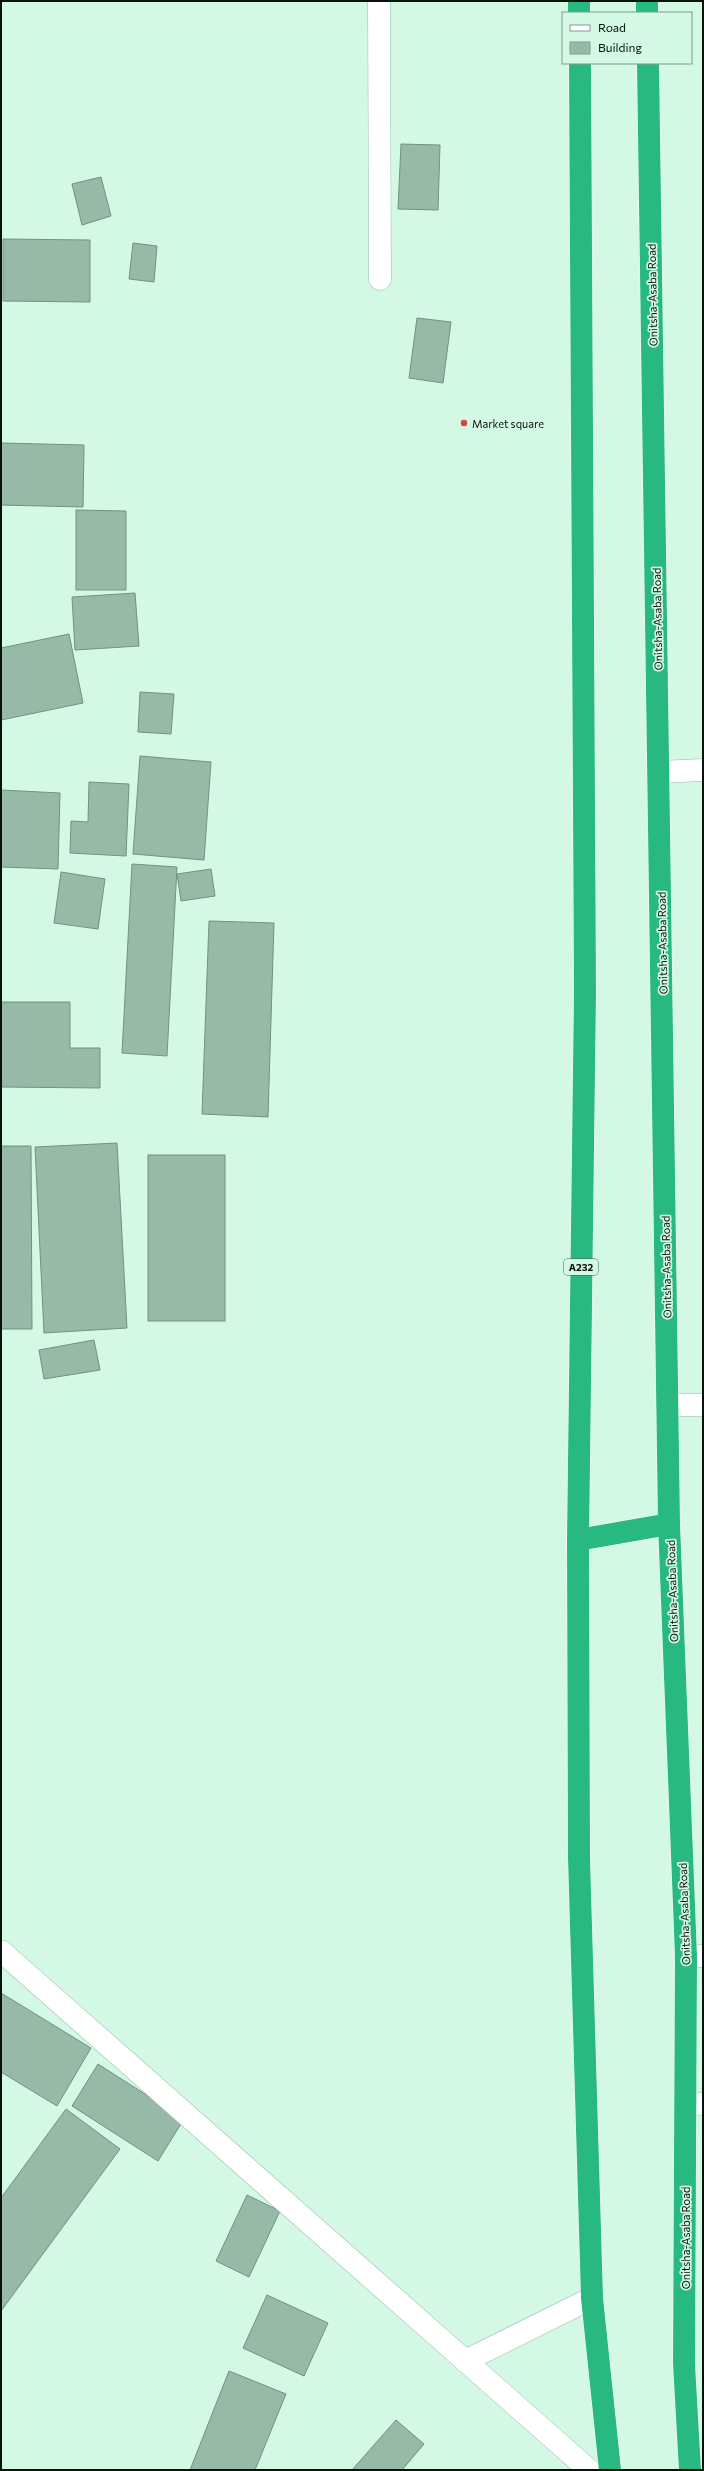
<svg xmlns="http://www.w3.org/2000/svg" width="704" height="2471" viewBox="0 0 704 2471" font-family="Commissioner,sans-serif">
<rect width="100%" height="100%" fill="#d3f8e4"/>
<!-- building -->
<g fill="#97baa8" stroke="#709280">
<path d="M401,144L440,145L438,210L398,209Z"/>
<path d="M101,177L111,216L82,225L72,184Z"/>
<path d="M3,239L90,240V302L3,301Z"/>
<path d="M133,243L157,246L154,282L129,279Z"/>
<path d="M417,318L451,322L443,383L409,378Z"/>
<path d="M1,443L84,445L83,507L1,505Z"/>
<path d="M76,510L126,511V590H76Z"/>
<path d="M135,593L139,646L75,650L72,597Z"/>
<path d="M69,634L83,703L1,720V648Z"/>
<path d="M140,692L174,694L171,734L138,732Z"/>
<path d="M140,756L211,762L204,860L133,854Z"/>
<path d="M89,782L129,784L126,856L70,853L71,821L88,822Z"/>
<path d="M1,790L60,793L58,869L1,867Z"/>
<path d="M132,864L177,867L167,1056L122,1053Z"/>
<path d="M211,869L215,896L181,901L177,874Z"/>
<path d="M61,872L105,879L98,929L54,923Z"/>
<path d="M209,921L274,923L268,1117L202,1114Z"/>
<path d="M1,1002H70V1048H100V1088L1,1087Z"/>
<path d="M117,1143L127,1328L44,1333L35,1147Z"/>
<path d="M1,1146H31L32,1329H1Z"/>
<rect x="148" y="1155" width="77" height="166"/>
<path d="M94,1340L100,1370L44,1379L39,1350Z"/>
<path d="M1,1993L91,2048L57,2106L1,2072Z"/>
<path d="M98,2064L184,2119L158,2161L72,2106Z"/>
<path d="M66,2109L120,2149L1,2311V2198Z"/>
<path d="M247,2195L280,2211L249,2277L216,2261Z"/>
<path d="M267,2295L328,2323L304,2376L243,2348Z"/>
<path d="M229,2371L286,2394L255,2470H190Z"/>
<path d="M396,2420L424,2444L402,2470H352Z"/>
</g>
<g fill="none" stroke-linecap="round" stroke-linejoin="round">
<defs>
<g id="minor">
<path d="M379,1L380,279"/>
<path d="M659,772L703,770"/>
<path d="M668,1405H703"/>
<path d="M1,1951L589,2470"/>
<path d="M686,1956H703"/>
<path d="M686,2103L703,2104"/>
<path d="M465,2361L592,2298"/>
</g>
<g id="highway">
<path d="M579,1V13"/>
<path d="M647,1V13"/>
<path d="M580,63L585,991L578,1540L579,1858L592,2298L610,2470"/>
<path d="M648,63L669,1524L686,1956L684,2364L690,2470"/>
<path d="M578,1540L669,1524"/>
</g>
</defs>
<!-- minor casing -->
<use href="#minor" stroke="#98bca9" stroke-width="23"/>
<!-- highway casing -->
<use href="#highway" stroke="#fff" stroke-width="23"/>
<!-- minor -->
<use href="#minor" stroke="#fff" stroke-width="22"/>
<!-- highway -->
<use href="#highway" stroke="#28b981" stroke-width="22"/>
</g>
<!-- markers -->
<circle fill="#d44540" stroke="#d3f8e4" stroke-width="1.5" cx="464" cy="423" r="4"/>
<g text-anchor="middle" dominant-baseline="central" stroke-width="3.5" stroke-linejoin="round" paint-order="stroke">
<!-- shield labels -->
<rect fill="#d3f8e4" stroke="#44584e" stroke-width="1" x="564" y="1259" width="34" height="16" rx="3"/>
<g font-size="10" font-weight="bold" fill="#06130d">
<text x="581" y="1267">A232</text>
</g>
<!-- street labels -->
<g font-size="11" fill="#06130d" stroke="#d3f8e4">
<text transform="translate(652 295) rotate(-91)">Onitsha-Asaba Road</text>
<text transform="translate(657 619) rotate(-91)">Onitsha-Asaba Road</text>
<text transform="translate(662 943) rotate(-91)">Onitsha-Asaba Road</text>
<text transform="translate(666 1267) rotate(-91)">Onitsha-Asaba Road</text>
<text transform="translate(672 1591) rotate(-92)">Onitsha-Asaba Road</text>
<text transform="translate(684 1914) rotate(-92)">Onitsha-Asaba Road</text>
<text transform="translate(685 2238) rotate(-90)">Onitsha-Asaba Road</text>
</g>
<!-- poi labels -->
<g font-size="11" fill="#06130d" stroke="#d3f8e4" text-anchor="start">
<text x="472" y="423">Market square</text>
</g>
</g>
<!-- border -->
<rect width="704" height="2471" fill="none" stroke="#06130d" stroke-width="4"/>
<!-- legend -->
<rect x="562" y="12" width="130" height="52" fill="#d3f8e4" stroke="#819c8e"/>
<rect x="570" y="25" width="20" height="6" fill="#ffffff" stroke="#819c8e"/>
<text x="598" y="32" font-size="12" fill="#06130d">Road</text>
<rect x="570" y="42" width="20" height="12" fill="#97baa8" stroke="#819c8e"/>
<text x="598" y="52" font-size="12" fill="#06130d">Building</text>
</svg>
